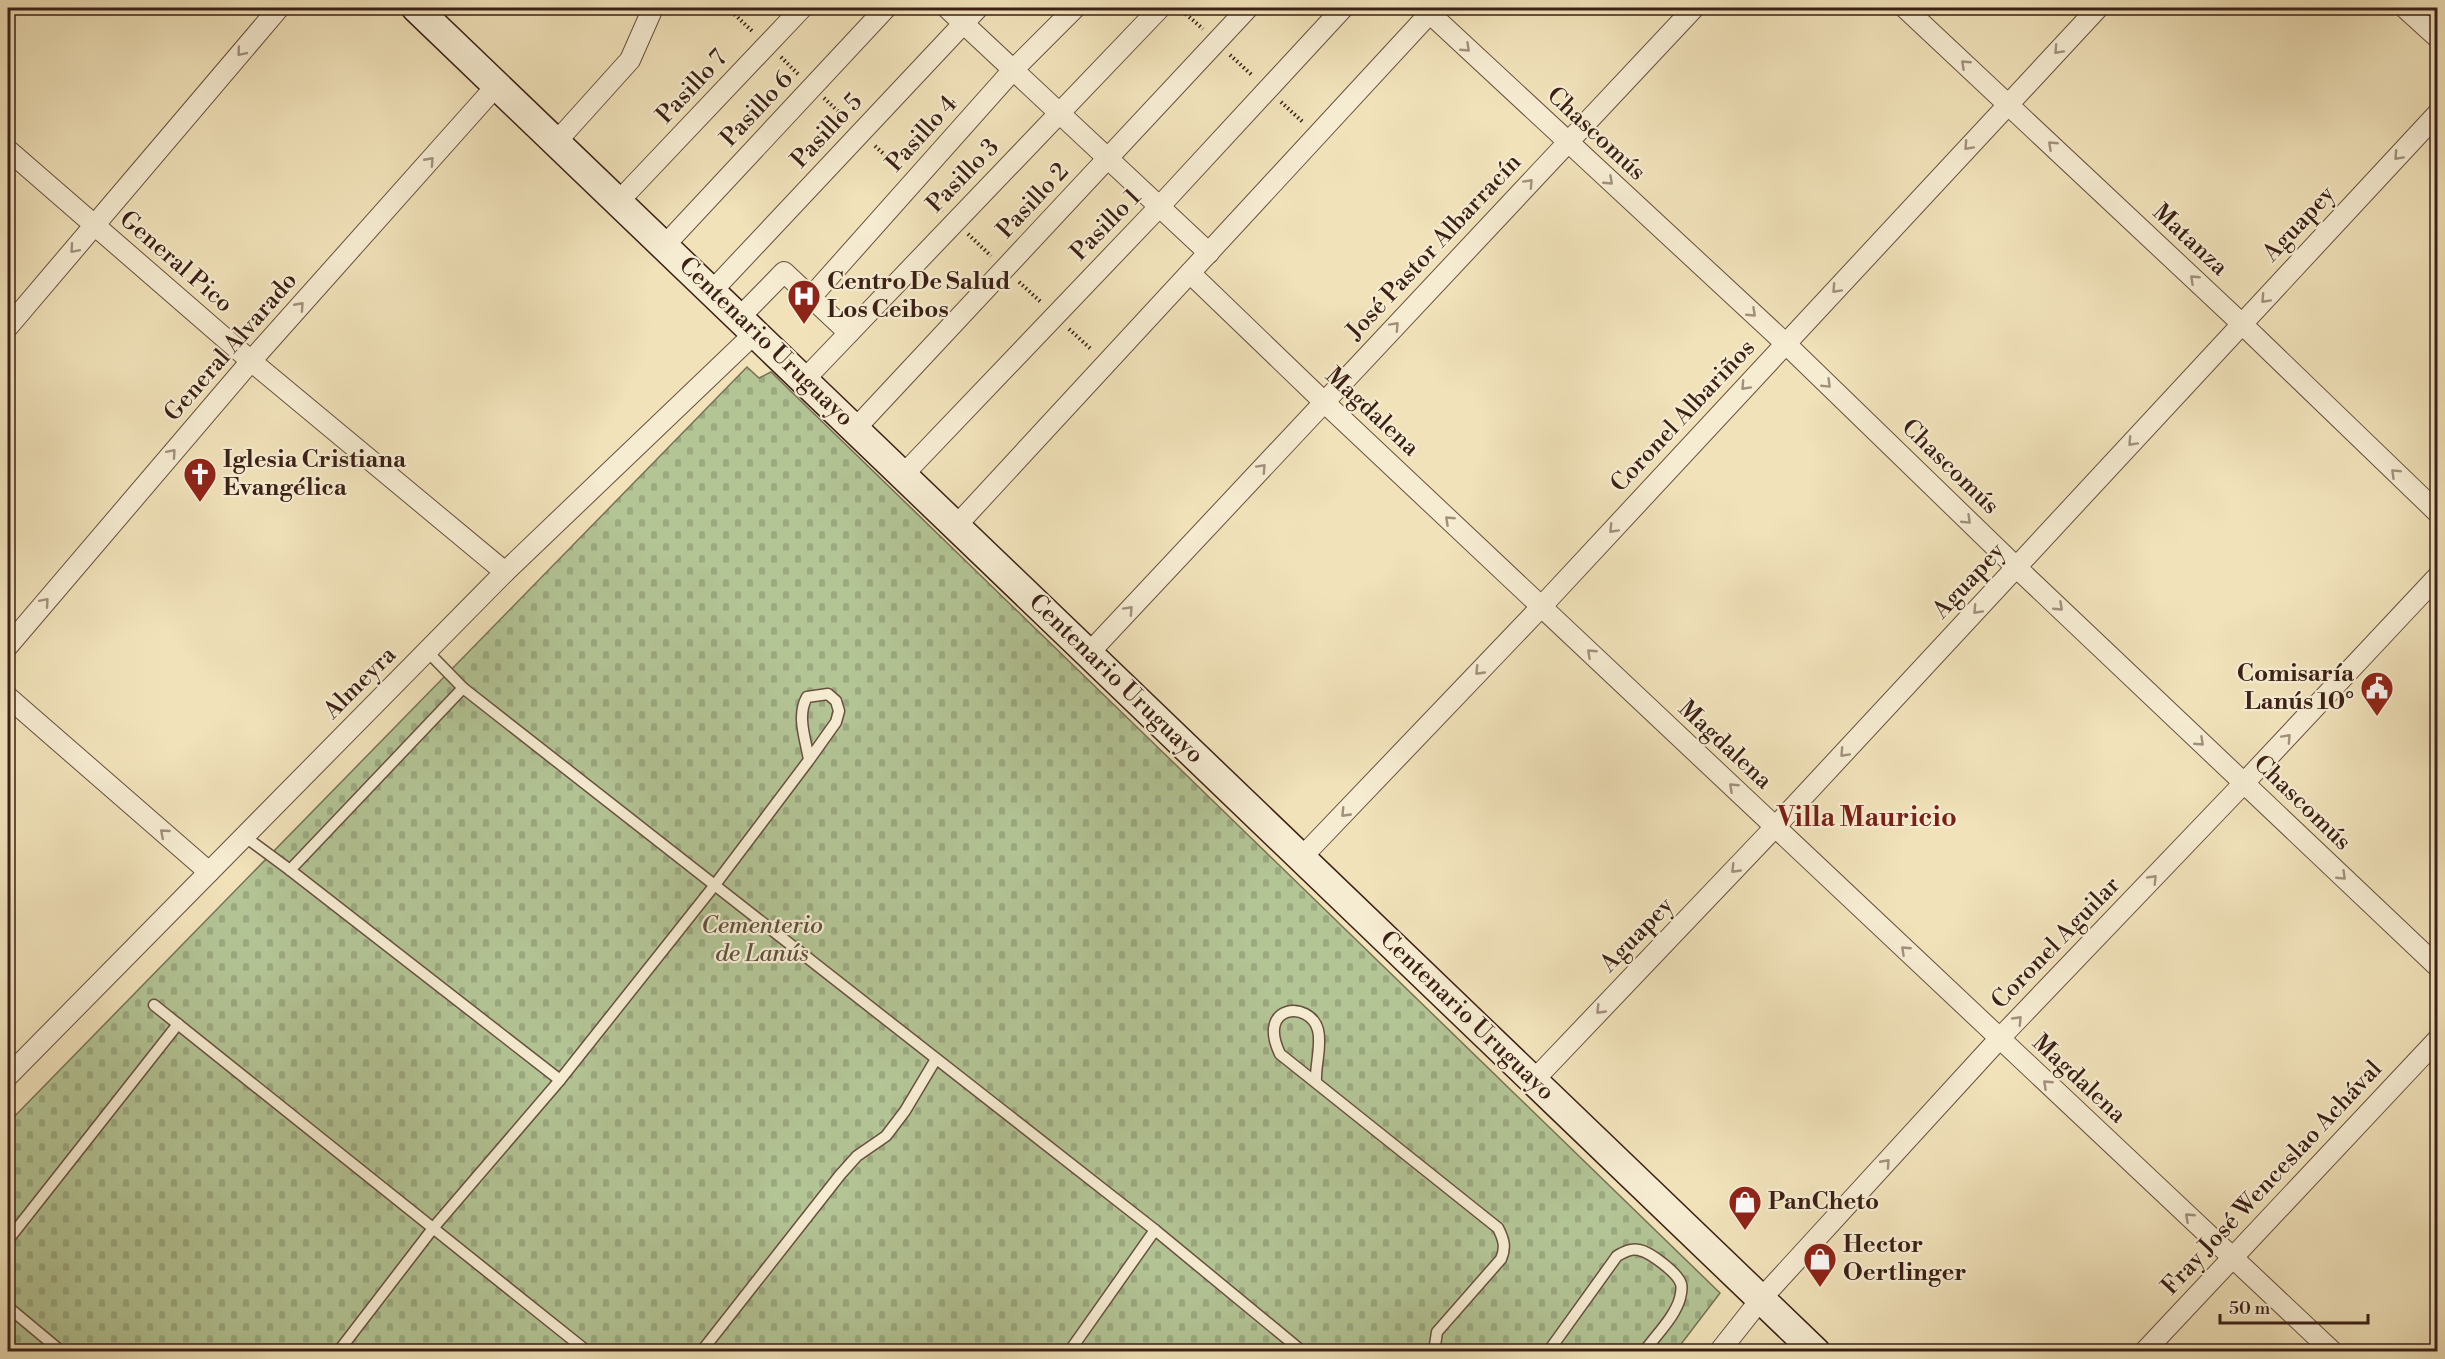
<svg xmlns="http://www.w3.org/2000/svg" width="2445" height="1359" viewBox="0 0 2445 1359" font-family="'Libre Bodoni',serif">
<defs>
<pattern id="cemetery-stones" width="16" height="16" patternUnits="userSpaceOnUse" patternTransform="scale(1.5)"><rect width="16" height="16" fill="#b3c495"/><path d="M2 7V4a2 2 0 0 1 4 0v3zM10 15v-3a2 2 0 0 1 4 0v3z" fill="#9ba880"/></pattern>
</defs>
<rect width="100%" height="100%" fill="#f1e2ba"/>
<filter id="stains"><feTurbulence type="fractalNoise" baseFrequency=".00333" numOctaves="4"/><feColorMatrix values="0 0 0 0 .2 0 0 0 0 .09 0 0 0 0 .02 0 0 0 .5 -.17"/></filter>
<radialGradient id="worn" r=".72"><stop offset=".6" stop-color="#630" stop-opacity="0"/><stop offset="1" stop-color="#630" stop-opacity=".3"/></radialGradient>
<!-- cemetery -->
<path fill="url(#cemetery-stones)" stroke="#777256" stroke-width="1.5" d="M747,367L759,378L771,372L1720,1293L1675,1352L8,1351V1123Z"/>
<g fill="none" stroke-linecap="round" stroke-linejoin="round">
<defs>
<g id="service">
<path d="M427,651L463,688L1155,1230L1303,1352"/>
<path d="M244,836L290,870L463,688"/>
<path d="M290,870L560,1080"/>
<path d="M154,1005L588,1352"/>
<path d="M1316,1082C1315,1065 1322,1046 1318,1030C1310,1000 1256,1004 1280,1054L1498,1228C1504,1240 1506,1247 1501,1259L1437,1332L1434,1352"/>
<path d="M8,1240L178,1024"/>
<path d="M8,1307L62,1352"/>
<path d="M338,1352L434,1227L560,1080L714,886L809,760L836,722L839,711L836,701L828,694L807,697C796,716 806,740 809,760"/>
<path d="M701,1352L840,1175L857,1156L886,1136L905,1111L936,1059"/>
<path d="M1069,1352L1155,1230"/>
<path d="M1548,1352L1617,1256C1624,1252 1631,1248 1639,1250C1650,1252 1678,1273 1681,1284C1682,1287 1681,1294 1680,1298C1675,1317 1656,1335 1644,1352"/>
</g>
<g id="minor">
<path d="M947,8L1209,253"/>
<path d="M1424,8L1785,343L2016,567L2438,967"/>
<path d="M1905,8L2242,324L2438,513"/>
<path d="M2405,8L2438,38"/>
<path d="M557,141L630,60L653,8"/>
<path d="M8,150L251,361L505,572"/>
<path d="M619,201L802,8"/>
<path d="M665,245L886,8"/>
<path d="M1190,273L1324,402L2333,1352"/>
<path d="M713,290L978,8"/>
<path d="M811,297L1013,70L1075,8"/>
<path d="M740,317L784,272L849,333"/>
<path d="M8,327L279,8"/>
<path d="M804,380L1160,8"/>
<path d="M855,429L1248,8"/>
<path d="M903,475L1159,207L1343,8"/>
<path d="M956,526L1430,13"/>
<path d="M8,646L251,361L497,85"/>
<path d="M1089,653L1694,8"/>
<path d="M8,697L209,872"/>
<path d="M1302,857L1541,607L2098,8"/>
<path d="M8,1076L505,572L755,333"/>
<path d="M1534,1080L1775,827L2438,113"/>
<path d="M1719,1352L1761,1299L1999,1039L2244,783L2438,576"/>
<path d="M2144,1352L2438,1039"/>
</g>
<path id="secondary" d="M416,8L1816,1352"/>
</defs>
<!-- service casing -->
<use href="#service" stroke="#68503f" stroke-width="13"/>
<!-- minor casing -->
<use href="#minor" stroke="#68503f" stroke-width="22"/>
<!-- secondary casing -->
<use href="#secondary" stroke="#3b2016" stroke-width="31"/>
<!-- path -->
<g stroke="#3b2016" stroke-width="4" stroke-dasharray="1.5 3" stroke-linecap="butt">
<path d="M728,8L753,32"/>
<path d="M1179,8L1203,29"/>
<path d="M1230,55L1253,76"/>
<path d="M781,57L799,75"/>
<path d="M824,98L847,120"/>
<path d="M1281,102L1304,123"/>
<path d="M875,146L900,169"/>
<path d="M927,195L943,211"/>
<path d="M968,234L991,256"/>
<path d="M1019,282L1042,303"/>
<path d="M1069,329L1092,350"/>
</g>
<!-- service -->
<use href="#service" stroke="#f6ecd2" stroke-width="10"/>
<!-- minor -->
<use href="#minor" stroke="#f6ecd2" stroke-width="20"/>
<!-- secondary -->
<use href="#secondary" stroke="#f6ecd2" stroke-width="28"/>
</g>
<!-- one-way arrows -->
<defs><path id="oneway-chevron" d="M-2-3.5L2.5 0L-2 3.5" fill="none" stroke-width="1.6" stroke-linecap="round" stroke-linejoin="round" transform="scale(1.5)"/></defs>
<g stroke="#a2907d">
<use href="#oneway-chevron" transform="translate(1466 48) rotate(43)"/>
<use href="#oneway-chevron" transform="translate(2058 50) rotate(133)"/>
<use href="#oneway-chevron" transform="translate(241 52) rotate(130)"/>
<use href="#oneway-chevron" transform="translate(1965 64) rotate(-137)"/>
<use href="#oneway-chevron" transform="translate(2052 145) rotate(-137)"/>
<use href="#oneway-chevron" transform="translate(1968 146) rotate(133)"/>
<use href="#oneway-chevron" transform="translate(2398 156) rotate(133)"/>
<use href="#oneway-chevron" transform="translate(430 161) rotate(-48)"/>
<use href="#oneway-chevron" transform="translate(1609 181) rotate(43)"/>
<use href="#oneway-chevron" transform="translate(1529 183) rotate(-47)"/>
<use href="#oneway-chevron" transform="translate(74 249) rotate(131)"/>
<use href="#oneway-chevron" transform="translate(2194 279) rotate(-137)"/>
<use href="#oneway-chevron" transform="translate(1836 289) rotate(133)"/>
<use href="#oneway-chevron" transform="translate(2265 299) rotate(133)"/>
<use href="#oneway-chevron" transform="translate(300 306) rotate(-48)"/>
<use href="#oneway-chevron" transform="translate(1752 313) rotate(43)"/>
<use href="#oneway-chevron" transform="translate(1395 326) rotate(-47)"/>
<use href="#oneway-chevron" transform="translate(1827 384) rotate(44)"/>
<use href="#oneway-chevron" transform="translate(1745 386) rotate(133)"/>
<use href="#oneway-chevron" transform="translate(2132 442) rotate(133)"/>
<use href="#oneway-chevron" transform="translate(172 453) rotate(-49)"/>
<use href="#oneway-chevron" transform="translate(1262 468) rotate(-47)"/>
<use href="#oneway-chevron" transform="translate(2395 473) rotate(-136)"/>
<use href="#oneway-chevron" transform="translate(1449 520) rotate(-137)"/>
<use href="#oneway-chevron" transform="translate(1967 520) rotate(44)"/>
<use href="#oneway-chevron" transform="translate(1613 529) rotate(133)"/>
<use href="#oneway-chevron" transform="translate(45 602) rotate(-49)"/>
<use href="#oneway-chevron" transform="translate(2059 607) rotate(43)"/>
<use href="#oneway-chevron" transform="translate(1129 610) rotate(-47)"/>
<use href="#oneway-chevron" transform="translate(1977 610) rotate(133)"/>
<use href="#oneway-chevron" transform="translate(1591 653) rotate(-137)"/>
<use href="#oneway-chevron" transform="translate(1479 671) rotate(134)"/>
<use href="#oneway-chevron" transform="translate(2287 738) rotate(-47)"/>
<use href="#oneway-chevron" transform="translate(2200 742) rotate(43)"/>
<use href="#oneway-chevron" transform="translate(1844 753) rotate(133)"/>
<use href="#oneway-chevron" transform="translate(1733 787) rotate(-137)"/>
<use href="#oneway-chevron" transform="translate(1345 813) rotate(134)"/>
<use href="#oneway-chevron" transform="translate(164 833) rotate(-139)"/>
<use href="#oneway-chevron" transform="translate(1735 869) rotate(134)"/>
<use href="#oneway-chevron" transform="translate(2342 876) rotate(44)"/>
<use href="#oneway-chevron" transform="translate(2153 879) rotate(-46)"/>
<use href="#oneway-chevron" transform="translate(1905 950) rotate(-137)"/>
<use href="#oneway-chevron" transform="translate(1600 1010) rotate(134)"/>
<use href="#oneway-chevron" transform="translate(2018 1020) rotate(-46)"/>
<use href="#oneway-chevron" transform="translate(2047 1084) rotate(-137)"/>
<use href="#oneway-chevron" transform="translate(1886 1163) rotate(-48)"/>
<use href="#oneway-chevron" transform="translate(2189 1217) rotate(-137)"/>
</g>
<!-- icons -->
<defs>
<symbol id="hospital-pin" viewBox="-11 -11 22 30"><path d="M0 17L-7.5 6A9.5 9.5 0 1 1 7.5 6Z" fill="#8f2418" stroke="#f6ecd2"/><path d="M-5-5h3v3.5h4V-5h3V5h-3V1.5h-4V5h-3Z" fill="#fff"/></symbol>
<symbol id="church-pin" viewBox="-11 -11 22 30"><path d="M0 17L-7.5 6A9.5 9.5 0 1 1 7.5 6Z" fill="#8f2418" stroke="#f6ecd2"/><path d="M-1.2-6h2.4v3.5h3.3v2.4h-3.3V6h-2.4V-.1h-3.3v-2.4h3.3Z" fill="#fff"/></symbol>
<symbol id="civic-pin" viewBox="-11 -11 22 30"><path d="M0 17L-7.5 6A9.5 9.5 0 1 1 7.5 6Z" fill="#8f2418" stroke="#f6ecd2"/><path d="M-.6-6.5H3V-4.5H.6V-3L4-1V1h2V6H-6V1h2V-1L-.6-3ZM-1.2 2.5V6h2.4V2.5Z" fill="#fff"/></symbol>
<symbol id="shop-pin" viewBox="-11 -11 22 30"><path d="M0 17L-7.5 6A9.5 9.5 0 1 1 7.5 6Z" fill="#8f2418" stroke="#f6ecd2"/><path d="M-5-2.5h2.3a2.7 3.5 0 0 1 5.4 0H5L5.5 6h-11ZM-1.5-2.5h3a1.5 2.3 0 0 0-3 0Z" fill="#fff"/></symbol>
</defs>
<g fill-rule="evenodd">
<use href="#hospital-pin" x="785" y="277" width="38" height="52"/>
<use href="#church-pin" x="181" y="455" width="38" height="52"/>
<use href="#civic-pin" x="2358" y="669" width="38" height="52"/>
<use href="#shop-pin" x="1726" y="1183" width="38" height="52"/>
<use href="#shop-pin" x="1801" y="1240" width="38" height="52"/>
</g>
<g text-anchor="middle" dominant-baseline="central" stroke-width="4.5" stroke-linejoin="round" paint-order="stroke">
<!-- street labels -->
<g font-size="24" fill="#3b2016" stroke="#f6ecd2">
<text transform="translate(692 87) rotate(-47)">Pasillo 7</text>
<text transform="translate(757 109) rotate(-47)">Pasillo 6</text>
<text transform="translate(827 131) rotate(-47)">Pasillo 5</text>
<text transform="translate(922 134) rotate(-48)">Pasillo 4</text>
<text transform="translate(1596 134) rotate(43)">Chascomús</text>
<text transform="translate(963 176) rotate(-46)">Pasillo 3</text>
<text transform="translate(1033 201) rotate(-47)">Pasillo 2</text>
<text transform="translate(2299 224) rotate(-47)">Aguapey</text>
<text transform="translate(1106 225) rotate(-46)">Pasillo 1</text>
<text transform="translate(2190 240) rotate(43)">Matanza</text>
<text transform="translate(1434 247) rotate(-47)">José Pastor Albarracín</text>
<text transform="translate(176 262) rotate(41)">General Pico</text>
<text transform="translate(766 342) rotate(44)">Centenario Uruguayo</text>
<text transform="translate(231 347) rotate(-49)">General Alvarado</text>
<text transform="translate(1372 412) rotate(43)">Magdalena</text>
<text transform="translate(1683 416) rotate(-47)">Coronel Albariños</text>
<text transform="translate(1950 467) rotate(44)">Chascomús</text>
<text transform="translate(1969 581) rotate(-47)">Aguapey</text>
<text transform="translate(1116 679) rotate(44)">Centenario Uruguayo</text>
<text transform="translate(360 683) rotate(-45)">Almeyra</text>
<text transform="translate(1725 745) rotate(43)">Magdalena</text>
<text transform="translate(2302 803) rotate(44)">Chascomús</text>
<text transform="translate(1637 935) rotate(-46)">Aguapey</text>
<text transform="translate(2056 943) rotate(-46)">Coronel Aguilar</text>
<text transform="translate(1467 1016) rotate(44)">Centenario Uruguayo</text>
<text transform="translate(2079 1079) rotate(43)">Magdalena</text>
<text transform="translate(2272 1178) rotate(-47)">Fray José Wenceslao Achával</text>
</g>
<!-- poi labels -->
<g font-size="24" font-weight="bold" fill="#3b2016" stroke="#f6ecd2" text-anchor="start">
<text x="827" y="282">Centro De Salud<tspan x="827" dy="28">Los Ceibos</tspan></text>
<text x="223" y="460">Iglesia Cristiana<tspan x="223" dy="28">Evangélica</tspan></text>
<text x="2354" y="674" text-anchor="end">Comisaría<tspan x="2354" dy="28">Lanús 10°</tspan></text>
<text x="1768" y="1202">PanCheto</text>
<text x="1843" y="1245">Hector<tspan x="1843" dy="28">Oertlinger</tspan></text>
</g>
<!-- park labels -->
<g font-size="24" font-style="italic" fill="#5f513c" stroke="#f6ecd2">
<text x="762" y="926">Cementerio<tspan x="762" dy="28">de Lanús</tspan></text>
</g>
<!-- quarter labels -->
<g font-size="27" font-weight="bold" fill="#7a1f14" stroke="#f6ecd2">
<text x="1867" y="818">Villa Mauricio</text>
</g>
</g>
<!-- margin -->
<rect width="2445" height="1359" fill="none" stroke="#f1e2ba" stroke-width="30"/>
<rect x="9" y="9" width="2427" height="1341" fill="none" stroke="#3b2016" stroke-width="3"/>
<rect x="15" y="15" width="2415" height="1329" fill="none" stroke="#3b2016" stroke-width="1.5"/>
<!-- scale -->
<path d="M2220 1314v9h148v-9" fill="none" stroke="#3b2016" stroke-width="3"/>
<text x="2229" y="1314" font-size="18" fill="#3b2016" stroke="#f6ecd2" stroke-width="4.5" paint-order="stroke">50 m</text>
<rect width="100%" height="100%" filter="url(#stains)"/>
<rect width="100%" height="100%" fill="url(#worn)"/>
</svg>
